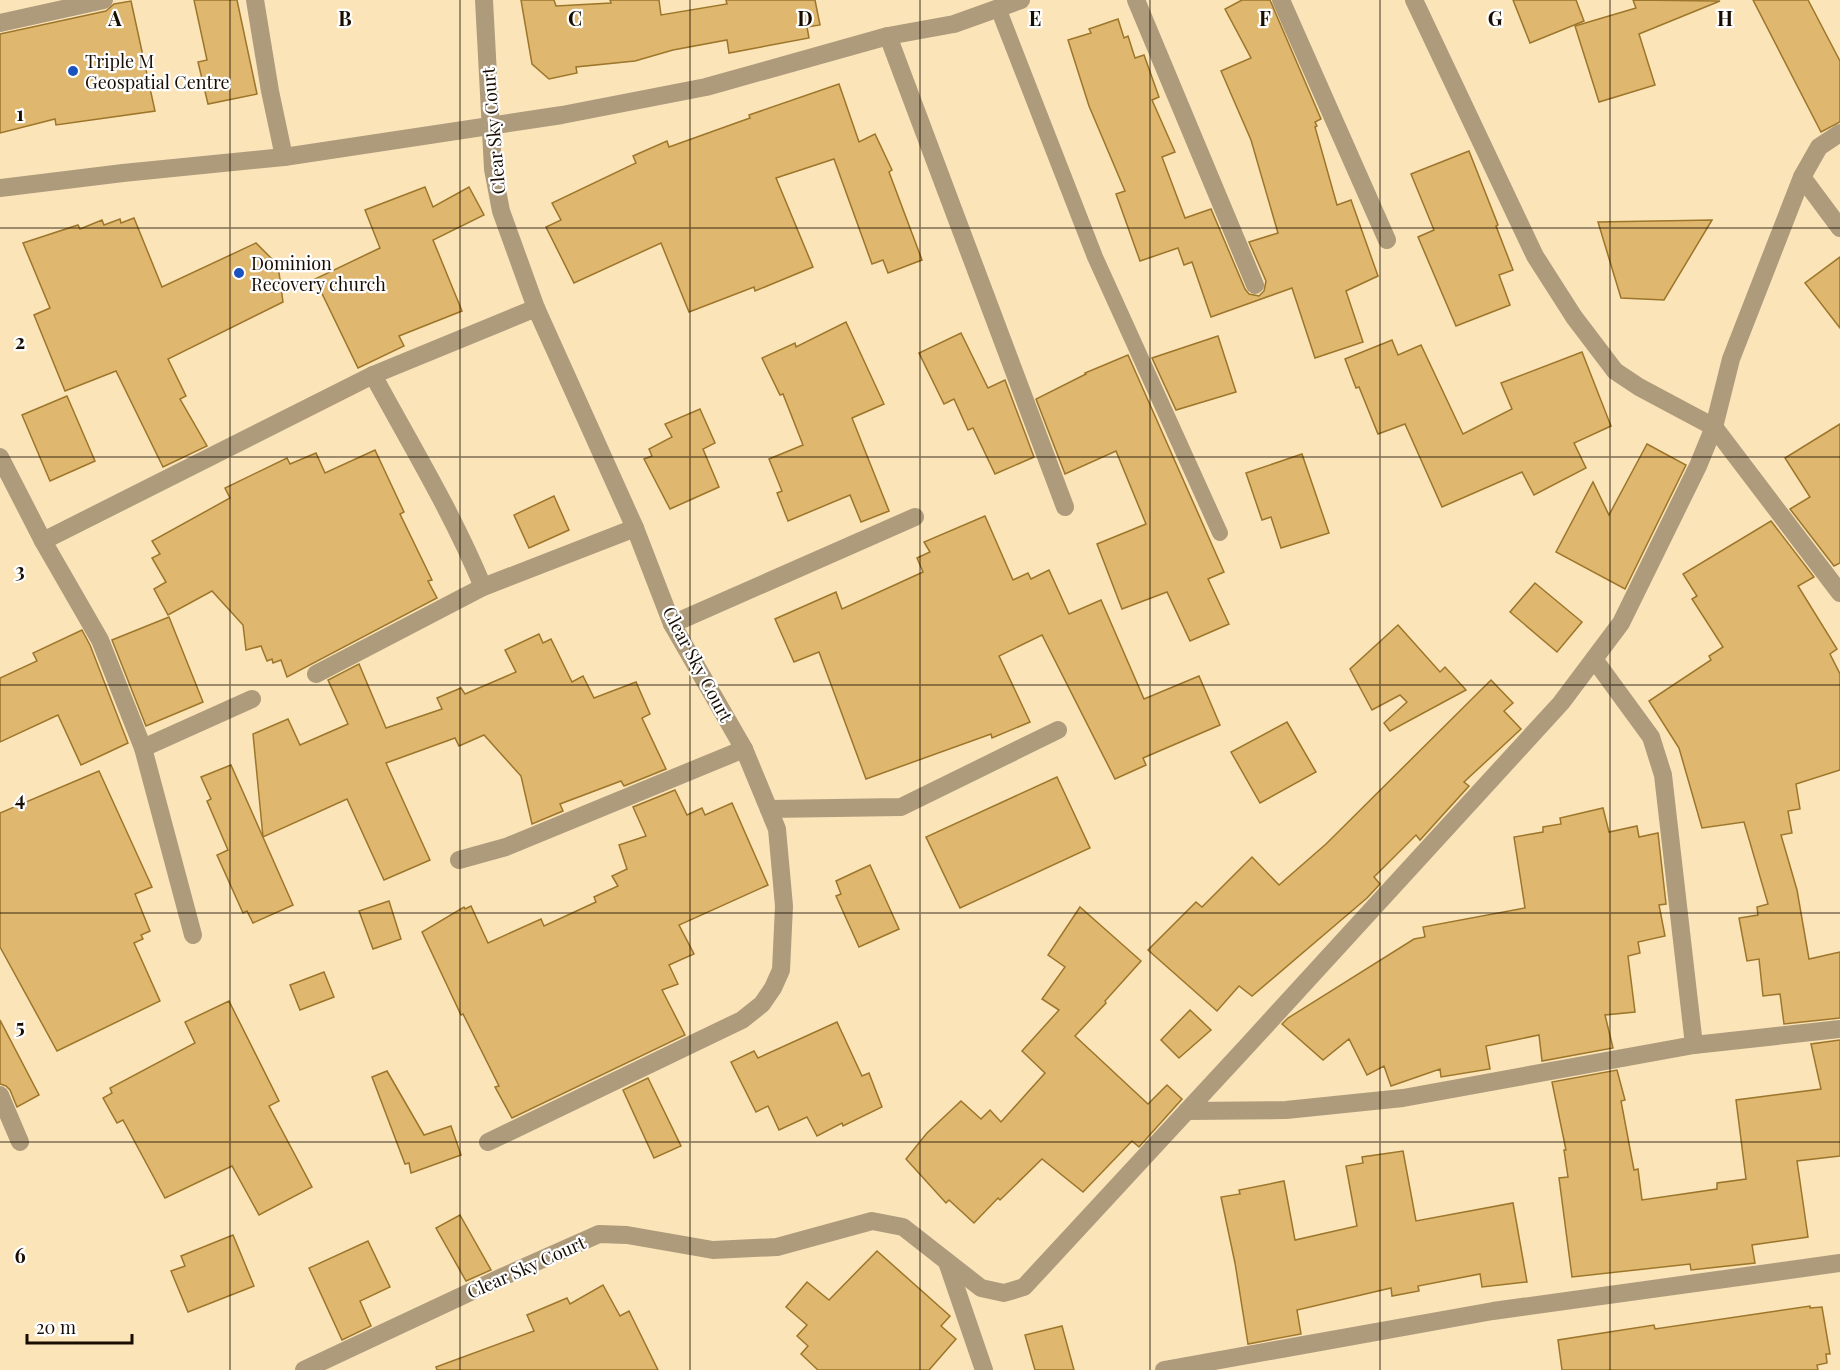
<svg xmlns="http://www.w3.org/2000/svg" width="1840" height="1370" viewBox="0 0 1840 1370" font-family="'Playfair Display',serif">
<rect width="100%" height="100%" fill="#fce4b9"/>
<!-- building -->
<g fill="#dfb76e" stroke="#9c762a" stroke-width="1.5">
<path d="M194,0H237L257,94L208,104L198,62L207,60Z"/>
<path d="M521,0H554L556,6L611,3L610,0H659L661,15L727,4L726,0H815L820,25L807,27L809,38L729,53L727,40L673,50L635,61L576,67L577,73L549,79L532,64Z"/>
<path d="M1242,0H1270L1321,119L1315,122L1317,126L1315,127L1337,205L1351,200L1378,276L1346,291L1363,342L1315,358L1292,288L1211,317L1192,262L1184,265L1178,248L1140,261L1116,194L1125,191L1089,106L1068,40L1091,33L1089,29L1118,19L1124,38L1128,36L1135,58L1144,55L1159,97L1152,100L1175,152L1162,157L1185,218L1211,209L1245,289L1249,294L1259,296L1264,291L1266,281L1249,242L1278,233L1251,140L1221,71L1251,58L1225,9Z"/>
<path d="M1513,0H1576L1584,21L1530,43Z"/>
<path d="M1633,0L1720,1L1639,34L1655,85L1599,102L1575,26L1636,8Z"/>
<path d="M1753,0H1808L1840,61V122L1821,132Z"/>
<path d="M131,1L155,111L56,125L55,119L0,133V34L106,11L114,4Z"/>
<path d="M839,84L859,142L875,134L892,170L889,172L922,260L888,273L883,260L872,264L834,159L776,178L813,267L755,291L754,287L689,312L661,243L574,283L546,227L561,220L552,203L636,163L633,156L667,141L669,147L750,118L749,115Z"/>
<path d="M1469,151L1498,225L1496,226L1513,270L1499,275L1510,305L1456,326L1418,237L1434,230L1411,174Z"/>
<path d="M425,187L433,207L469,187L484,215L433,240L462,311L399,336L404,346L358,368L315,279L380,248L365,210Z"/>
<path d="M134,218L162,287L256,243L278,265L283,302L168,359L186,396L180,399L207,446L163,467L116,371L65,391L34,315L50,308L23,243L78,225L80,229L102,220L104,225L120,219L121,223Z"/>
<path d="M1712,220L1664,300L1621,298L1598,222Z"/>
<path d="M1840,257V328L1805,283Z"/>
<path d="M846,322L884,404L852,418L889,511L861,522L850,495L788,521L777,493L782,491L769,459L803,445L783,394L780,395L762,358L795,343L796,347Z"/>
<path d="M961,333L988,388L1005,380L1034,457L995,474L973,428L968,430L954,399L944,404L919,353Z"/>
<path d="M1218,336L1236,392L1176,410L1152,358Z"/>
<path d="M1392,340L1398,355L1421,345L1463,434L1512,409L1501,383L1582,352L1611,426L1574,443L1586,468L1534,495L1522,472L1442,507L1405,424L1378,434L1359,387L1356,388L1345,359Z"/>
<path d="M1128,355L1224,572L1208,579L1229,624L1190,641L1167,592L1122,609L1097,544L1146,524L1116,451L1065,474L1036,399L1086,374L1085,373Z"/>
<path d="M67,396L95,461L50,481L22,415Z"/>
<path d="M700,409L715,443L703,449L719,487L670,509L644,459L652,456L649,449L672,437L665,424Z"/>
<path d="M1840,424V563L1834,566L1790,509L1810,497L1785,458Z"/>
<path d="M1647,444L1686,465L1625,589L1556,552L1593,482L1609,515Z"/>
<path d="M375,450L404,512L400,514L432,580L428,581L437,598L287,677L281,660L273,663L272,659L267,661L261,646L246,650L243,625L212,591L168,615L154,589L166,582L152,558L160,554L152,541L230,498L225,488L287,458L290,464L316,453L325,473Z"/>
<path d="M1302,454L1329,533L1281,548L1271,517L1262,520L1246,473Z"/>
<path d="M554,496L569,530L529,548L514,515Z"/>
<path d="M985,516L1013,580L1028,573L1031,579L1049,570L1069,614L1101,600L1144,699L1199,676L1220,725L1143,758L1146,765L1115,779L1042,635L999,656L1030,722L992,738L991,734L866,779L819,652L794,662L775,619L836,592L842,609L923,572L917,558L930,552L924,542Z"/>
<path d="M1771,521L1814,577L1798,586L1837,649L1830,654L1840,674V770L1796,784L1800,809L1788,811L1792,833L1781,835L1797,890L1809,959L1840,952V1018L1784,1024L1780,994L1763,996L1759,959L1747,961L1739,918L1758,915L1757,907L1768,904L1744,822L1702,828L1679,748L1649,701L1711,660L1709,656L1723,647L1692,599L1697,596L1683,574Z"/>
<path d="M1535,583L1582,622L1557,652L1510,612Z"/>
<path d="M169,617L203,702L146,726L112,640Z"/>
<path d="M1398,625L1440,672L1445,667L1466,690L1390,731L1384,723L1407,702L1400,695L1372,710L1350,669Z"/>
<path d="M82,630L90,645L128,743L81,765L58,715L0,742V678L37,661L33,653Z"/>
<path d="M539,634L543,643L551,639L572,682L583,676L594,698L636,682L650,714L642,718L666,769L624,786L621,781L560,804L563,811L532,824L521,776L484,735L459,746L455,738L386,763L430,860L384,880L347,799L263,837L253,734L288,719L300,745L348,724L328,680L359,664L386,728L442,709L437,698L461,688L465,694L516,672L505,650Z"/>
<path d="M1491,680L1513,703L1504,711L1521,729L1464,782L1469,786L1420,840L1416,835L1374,877L1380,884L1367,898L1252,996L1239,986L1217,1011L1148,950L1196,902L1202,907L1252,857L1279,885L1326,844Z"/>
<path d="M1287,722L1316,772L1260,803L1231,752Z"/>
<path d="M231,765L293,905L253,923L247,911L243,913L217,855L228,850L207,801L211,799L201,777Z"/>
<path d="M99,771L152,887L135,894L150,931L141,935L143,939L134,943L160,1001L57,1051L0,947V813Z"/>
<path d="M1057,777L1090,848L960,908L926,837Z"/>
<path d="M675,790L687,815L702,808L705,815L732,803L768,885L679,925L694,954L669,965L678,984L662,990L685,1035L512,1118L495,1087L499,1086L463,1014L461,1015L422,932L464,907L465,909L471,906L488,943L541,919L544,926L596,902L594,897L618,886L612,876L627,869L619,845L646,836L633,807Z"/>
<path d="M1603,808L1609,832L1637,826L1639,837L1658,833L1666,904L1659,905L1665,936L1638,942L1640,953L1628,956L1635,1012L1605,1015L1613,1048L1542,1061L1539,1035L1486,1046L1490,1069L1441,1077L1440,1069L1391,1086L1384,1066L1367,1075L1349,1039L1323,1060L1282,1024L1288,1018L1414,939L1425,937L1423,927L1525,908L1514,837L1543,832V827L1561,824L1560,818Z"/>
<path d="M870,865L899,929L859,947L836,896L841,894L836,881Z"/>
<path d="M389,901L401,939L373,949L359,911Z"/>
<path d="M1080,907L1141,961L1105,1001L1106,1003L1075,1036L1148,1104L1167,1085L1182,1099L1139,1147L1132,1141L1083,1192L1042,1159L1000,1200L998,1198L974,1223L949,1200L946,1203L906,1159L927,1133L961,1101L981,1119L990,1110L1001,1122L1045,1073L1022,1051L1059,1010L1042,999L1065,967L1048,955Z"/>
<path d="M324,972L334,997L300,1010L290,985Z"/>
<path d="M229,1001L279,1101L269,1106L312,1187L259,1215L232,1166L165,1198L123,1120L117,1123L103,1098L112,1093L110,1088L195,1043L185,1022Z"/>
<path d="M1190,1010L1211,1030L1179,1058L1161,1040Z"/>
<path d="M0,1020L39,1095L17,1107L10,1090L6,1086L0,1084Z"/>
<path d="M837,1022L862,1076L869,1073L882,1107L843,1126L842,1123L817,1136L807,1117L779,1130L768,1106L756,1112L731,1062L754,1051L758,1058Z"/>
<path d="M1840,1040V1156L1797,1161L1808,1237L1752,1245L1755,1263L1691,1270L1690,1264L1572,1277L1559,1178L1568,1177L1564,1150H1566L1552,1082L1617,1070L1625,1100L1621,1101L1634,1170L1638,1169L1642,1200L1717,1189V1183L1746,1179L1736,1100L1821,1089L1811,1044Z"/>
<path d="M387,1071L424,1135L451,1126L461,1155L411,1173L409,1163L405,1164L372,1077Z"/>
<path d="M648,1078L681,1146L654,1158L623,1090Z"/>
<path d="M1403,1151L1416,1221L1513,1203L1527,1282L1482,1287L1480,1274L1418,1286L1419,1291L1392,1296L1391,1288L1297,1310L1301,1334L1248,1344L1235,1263L1221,1197L1240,1194L1239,1190L1284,1181L1295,1240L1357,1226L1346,1166L1363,1163L1362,1157Z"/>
<path d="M460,1215L491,1270L466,1281L436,1228Z"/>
<path d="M233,1235L254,1286L188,1312L171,1271L185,1266L181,1256Z"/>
<path d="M368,1241L390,1287L360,1301L371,1326L342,1340L309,1268Z"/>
<path d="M877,1251L950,1316L941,1326L956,1339L929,1370H818L801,1354L808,1346L797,1336L807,1325L786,1307L807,1282L829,1300Z"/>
<path d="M603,1285L620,1316L629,1311L658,1370H437L436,1367L534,1331L527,1315L567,1298L570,1304Z"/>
<path d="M1810,1306V1308L1822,1307L1830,1354H1826L1827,1363L1817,1365L1818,1370H1562L1558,1340L1654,1325L1655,1329Z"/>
<path d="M1062,1326L1074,1370H1035L1025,1335Z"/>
</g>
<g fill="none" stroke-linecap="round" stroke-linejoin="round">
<!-- lane -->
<path stroke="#ad9b7c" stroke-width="16" d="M998,8L1095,257L1220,533"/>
<!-- street -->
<g stroke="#ad9b7c" stroke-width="18">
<path d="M255,0L270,91L284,157"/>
<path d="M484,0L493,169L501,211L536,308L635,528L672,624L744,749L777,829L784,906L781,970L773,988L762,1004L742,1020L488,1142"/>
<path d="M1136,0L1255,285"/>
<path d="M1281,0L1387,240"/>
<path d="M1414,0L1535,256L1574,317L1615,371L1639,387L1714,427L1840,593"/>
<path d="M0,23L104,0"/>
<path d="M888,36L1065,507"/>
<path d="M1802,177L1840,228"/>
<path d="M0,188L123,173L284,157L562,115L706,87L888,36L954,24L1021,0"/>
<path d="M373,375C411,445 453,514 483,587"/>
<path d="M0,457L43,541L100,640L143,748L193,935"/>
<path d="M43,541L373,375L536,308"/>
<path d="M672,624L915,517"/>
<path d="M1594,659L1651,737L1663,775L1694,1045"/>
<path d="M316,674L483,587L635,528"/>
<path d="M143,748L252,699"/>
<path d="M769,809L901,807L1058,730"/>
<path d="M459,860L506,847L744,749"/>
<path d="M0,1095L20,1142"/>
<path d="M1187,1111L1286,1110L1403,1098L1694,1045L1840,1029"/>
<path d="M947,1262L984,1370"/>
<path d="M304,1370L500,1278L599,1234L627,1235L713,1250L777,1247L872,1221L903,1227L981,1288L1004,1293L1024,1287L1247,1046L1561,703L1621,623L1698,466L1714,427L1731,359L1802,177L1819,147L1840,133"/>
<path d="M1164,1370L1493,1311L1840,1263"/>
</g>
</g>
<!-- grid -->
<path fill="none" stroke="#180d00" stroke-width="1.5" stroke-opacity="0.55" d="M230,0V1370M460,0V1370M690,0V1370M920,0V1370M1150,0V1370M1380,0V1370M1610,0V1370M0,228H1840M0,457H1840M0,685H1840M0,913H1840M0,1142H1840"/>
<!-- markers -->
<g fill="#1a53bf" stroke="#fff" stroke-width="2">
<circle cx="73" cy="71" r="6"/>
<circle cx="239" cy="273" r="6"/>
</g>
<g text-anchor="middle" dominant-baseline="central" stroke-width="4.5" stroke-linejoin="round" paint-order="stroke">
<!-- poi labels -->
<g font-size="18" fill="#180d00" stroke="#fff" text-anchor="start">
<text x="85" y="61">Triple M<tspan x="85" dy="21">Geospatial Centre</tspan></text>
<text x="251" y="263">Dominion<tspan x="251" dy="21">Recovery church</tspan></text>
</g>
<!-- street labels -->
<g font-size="18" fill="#180d00" stroke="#fff">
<text transform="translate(493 131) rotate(-95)">Clear Sky Court</text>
<text transform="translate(698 664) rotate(62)">Clear Sky Court</text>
<text transform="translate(526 1267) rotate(-24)">Clear Sky Court</text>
</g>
</g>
<g font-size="20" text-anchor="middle" font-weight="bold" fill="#180d00" stroke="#fff" stroke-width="4.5" stroke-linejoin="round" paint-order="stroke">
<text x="115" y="26">A</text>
<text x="345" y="26">B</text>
<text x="575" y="26">C</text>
<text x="805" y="26">D</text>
<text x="1035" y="26">E</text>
<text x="1265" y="26">F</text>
<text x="1495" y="26">G</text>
<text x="1725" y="26">H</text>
<text x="20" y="121">1</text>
<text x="20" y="349">2</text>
<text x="20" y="578">3</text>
<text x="20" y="806">4</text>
<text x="20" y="1034">5</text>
<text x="20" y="1263">6</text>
</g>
<!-- scale -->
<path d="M27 1334v9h105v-9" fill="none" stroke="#180d00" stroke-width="3"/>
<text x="36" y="1334" font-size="18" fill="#180d00" stroke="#ffffff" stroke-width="4.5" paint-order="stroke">20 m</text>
</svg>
